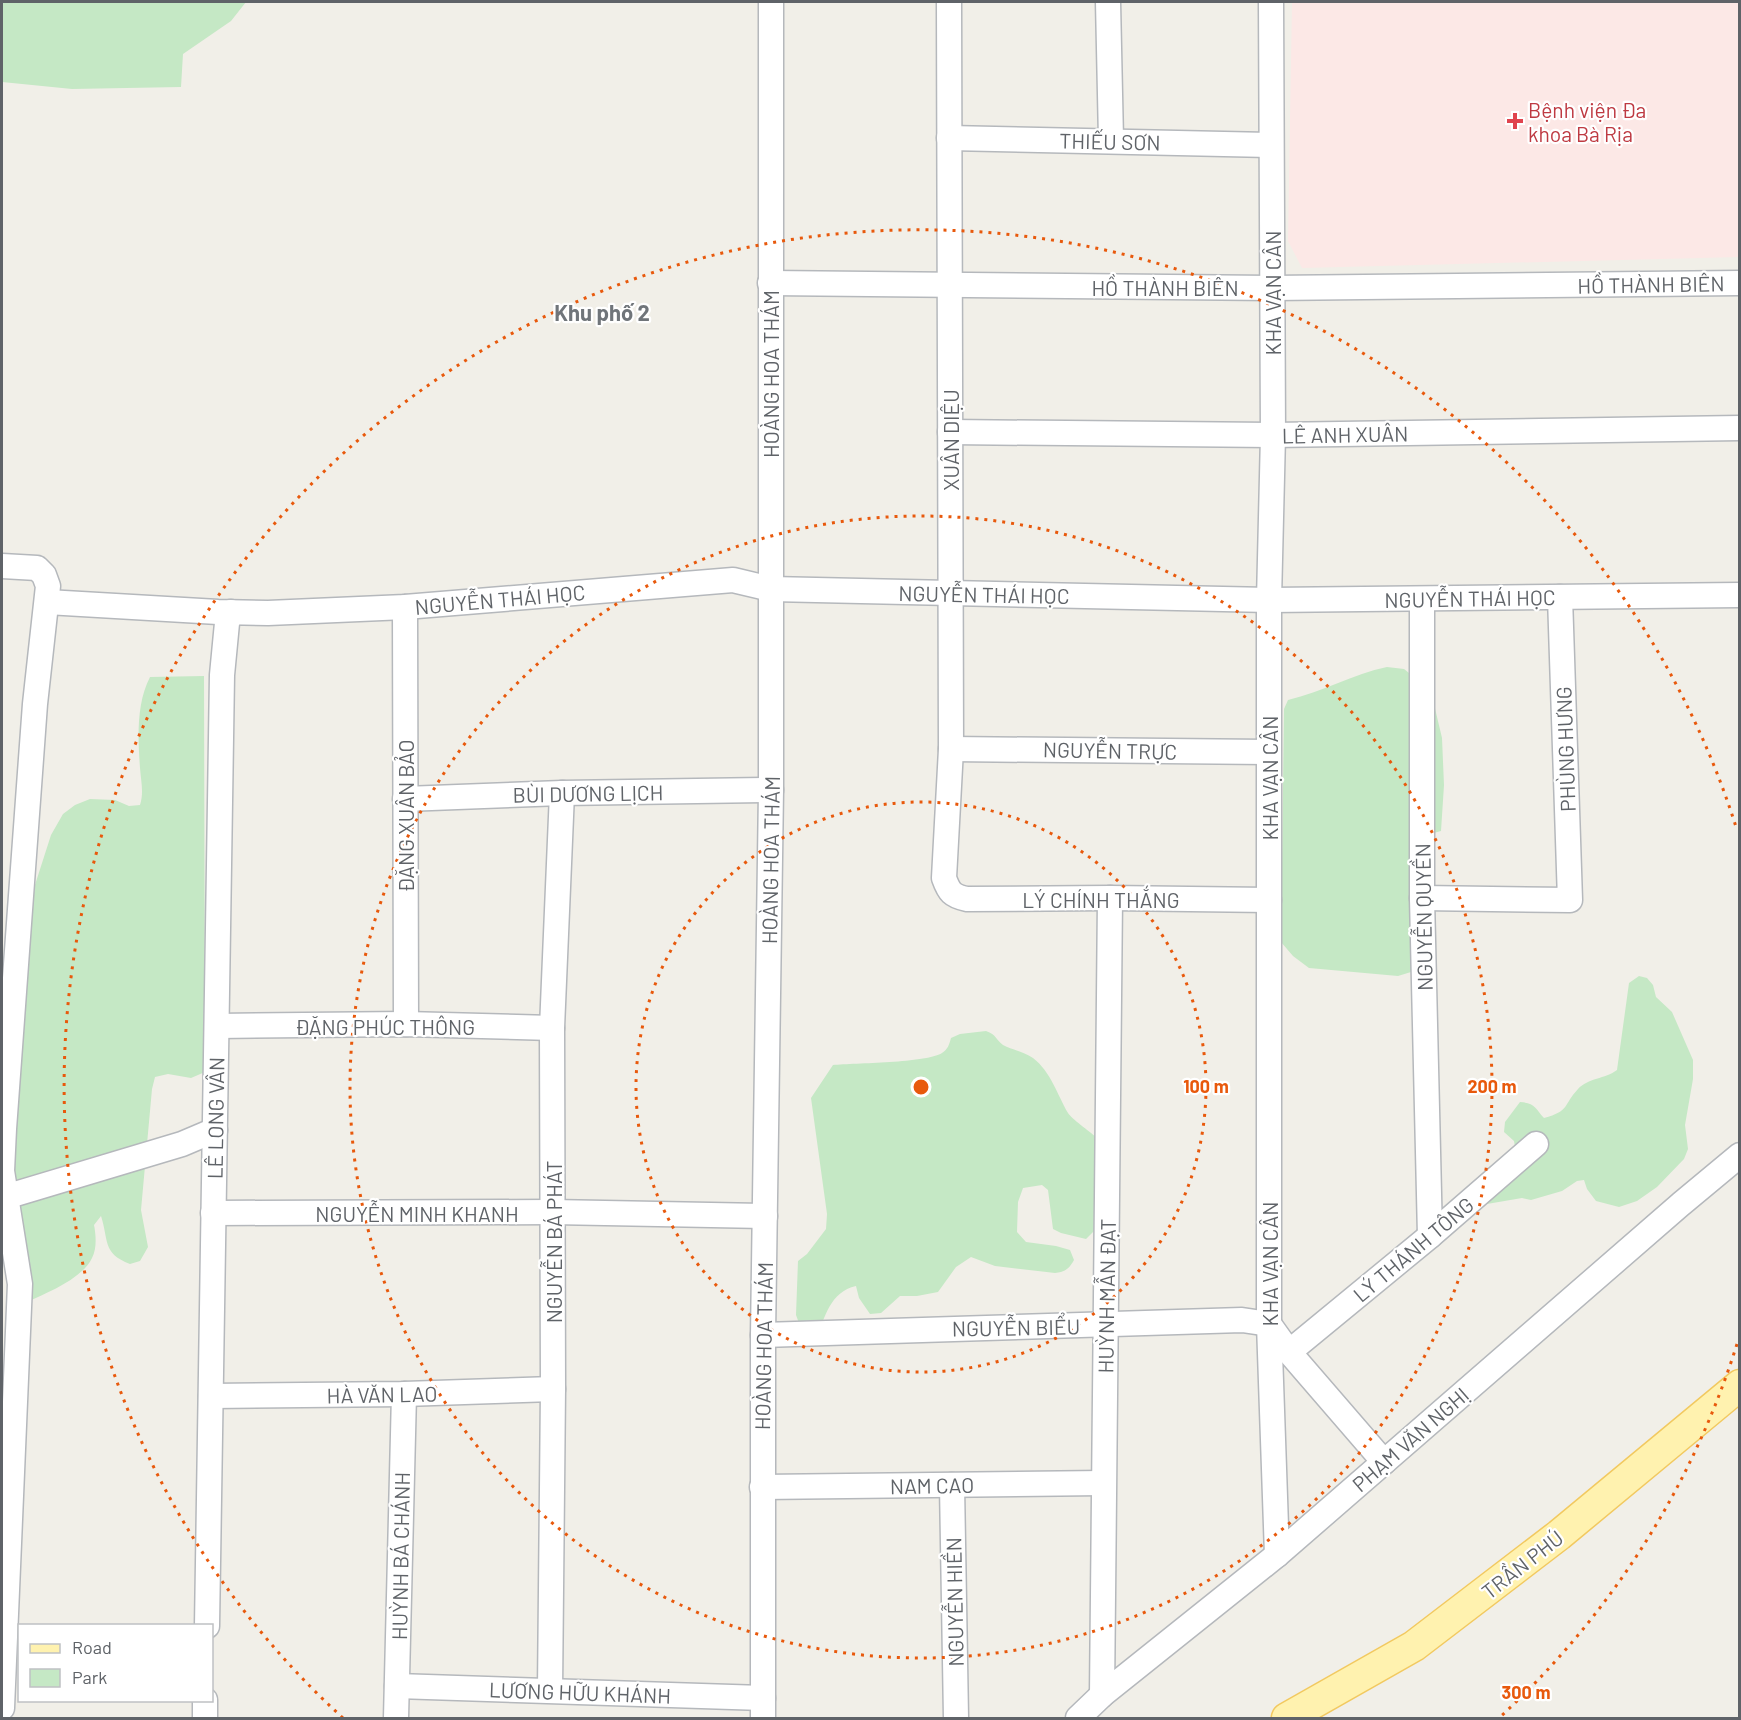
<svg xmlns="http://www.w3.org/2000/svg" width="1741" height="1720" viewBox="0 0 1741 1720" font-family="Barlow,sans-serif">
<rect width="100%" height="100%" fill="#f1efe8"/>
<!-- medical -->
<path fill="#fce8e6" d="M1292,2H1739V257L1302,268L1288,241Z"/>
<!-- green -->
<g fill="#c5e8c5">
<path d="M2,2H246L231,21L183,54L181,87L72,89L2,82Z"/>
<path d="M1387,667L1404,669L1429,689L1433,700L1442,738L1444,785L1441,831L1412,839L1418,959L1411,972L1398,976L1309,968L1293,956L1281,942L1284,709L1288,700C1322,692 1353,674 1387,667Z"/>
<path d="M204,676L205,1072L191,1078L168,1074L155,1077L152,1089L141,1210L148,1247L140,1261L130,1264C102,1253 109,1241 101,1216L94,1225C96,1235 97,1249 92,1258C83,1278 47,1293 29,1301L2,1198L34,888L51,835L63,814L75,805L90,799L115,800L129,806L140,805C144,793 141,781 140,768C138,739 136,704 150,677Z"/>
<path d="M1639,976L1647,978L1653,985L1656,997L1672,1012L1693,1060V1079L1685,1125L1688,1149L1684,1159L1657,1187L1637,1201L1619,1207L1596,1201L1587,1189L1584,1180L1577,1181L1562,1191L1531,1200L1522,1198L1487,1204L1476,1185L1515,1147L1514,1141L1504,1132L1505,1122L1520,1102C1535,1103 1535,1108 1544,1118C1570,1111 1563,1105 1578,1089C1588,1078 1605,1079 1617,1070L1629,983Z"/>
<path d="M986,1031C997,1035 995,1039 1003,1045C1012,1050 1023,1051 1033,1058C1051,1072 1057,1094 1068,1113C1072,1119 1089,1131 1096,1137L1095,1230L1086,1239L1061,1233L1053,1229L1048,1190L1042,1185L1023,1188L1018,1202L1017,1232L1026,1242L1056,1246L1070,1250L1074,1260C1069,1269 1065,1272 1055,1273L995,1266L971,1257L956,1267L938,1292L917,1296H900L881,1313L870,1314L859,1298L856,1286C830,1292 825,1317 816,1339L806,1342L796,1315L798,1261L807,1254L826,1229L827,1214L811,1098L833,1065C855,1063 926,1063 942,1053C948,1049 949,1045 951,1038L960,1034Z"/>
</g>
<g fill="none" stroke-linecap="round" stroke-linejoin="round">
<defs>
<g id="minor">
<path d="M949,2L951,749L944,878C949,892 952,896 967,899L1110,898L1269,900"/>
<path d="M1108,2L1111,140"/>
<path d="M1271,2L1273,435L1269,600V1324L1277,1555"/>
<path d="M949,138L1270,145"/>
<path d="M770,283L1272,288L1740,283"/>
<path d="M950,432L1273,435L1740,428"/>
<path d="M2,566L37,568L44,575L48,586L35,704L4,1129L2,1171L20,1284L2,1708"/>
<path d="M1422,599V898L1430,1236"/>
<path d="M47,602L218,612L268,613L405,607L733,580L771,589L1269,600L1740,595"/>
<path d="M405,607L406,1024"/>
<path d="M951,749L1268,752"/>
<path d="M405,799L562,793L771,790"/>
<path d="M1422,898L1570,900L1560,597"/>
<path d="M217,1026L406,1024L552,1028"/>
<path d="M2,1198L182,1144L215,1130"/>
<path d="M213,1213L552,1212L765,1216"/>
<path d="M763,1335L1242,1320L1269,1324L1289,1352L1384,1462"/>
<path d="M1289,1352L1430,1236L1536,1144"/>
<path d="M211,1396L404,1394L553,1389"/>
<path d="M952,1485L956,1718"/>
<path d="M762,1487L1103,1483"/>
<path d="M207,1626L222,675L227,623L231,612"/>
<path d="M397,1686L763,1698"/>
<path d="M550,1690L553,1389L552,1028L562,793"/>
<path d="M1102,1695L1110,898"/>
<path d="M205,1718V1700"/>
<path d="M396,1718L404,1394"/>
<path d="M763,1718V1335L771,790V2"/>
<path d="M1078,1718L1102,1695L1277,1555L1681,1204L1740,1155"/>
</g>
<path id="major" d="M1287,1718L1414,1646L1559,1535L1740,1385"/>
</defs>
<!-- minor casing -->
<use href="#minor" stroke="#b5b8bc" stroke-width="27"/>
<!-- major casing -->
<use href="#major" stroke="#f2c960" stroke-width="33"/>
<!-- minor -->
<use href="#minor" stroke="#fff" stroke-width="24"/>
<!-- major -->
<use href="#major" stroke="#fff2af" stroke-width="30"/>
</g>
<!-- distance rings -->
<g fill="none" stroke="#e8590c" stroke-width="3" stroke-dasharray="3 6">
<circle cx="921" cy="1087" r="285"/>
<circle cx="921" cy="1087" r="571"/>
<path d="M1737 1344A856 856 0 0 1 1499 1718M343 1718A856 856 0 1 1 1737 830"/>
</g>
<!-- markers -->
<path fill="#e0444e" stroke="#fff" stroke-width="2" d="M1512 112h6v6h6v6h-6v6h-6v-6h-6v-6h6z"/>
<g text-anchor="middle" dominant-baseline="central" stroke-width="4.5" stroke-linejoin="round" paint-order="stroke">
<!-- health labels -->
<g font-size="21" fill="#be3a42" stroke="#fff" text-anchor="start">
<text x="1528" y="109">Bệnh viện Đa<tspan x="1528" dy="24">khoa Bà Rịa</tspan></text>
</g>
<!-- street labels -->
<g font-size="21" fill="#5f6368" stroke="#fff">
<text transform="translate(1110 141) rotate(1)">THIẾU SƠN</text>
<text transform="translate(1651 284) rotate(-1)">HỒ THÀNH BIÊN</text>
<text x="1165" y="287">HỒ THÀNH BIÊN</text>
<text transform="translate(1272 293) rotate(-90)">KHA VẠN CÂN</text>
<text transform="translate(770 374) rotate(-90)">HOÀNG HOA THÁM</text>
<text transform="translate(1345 434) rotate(-1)">LÊ ANH XUÂN</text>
<text transform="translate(950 440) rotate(-90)">XUÂN DIỆU</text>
<text transform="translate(984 594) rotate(1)">NGUYỄN THÁI HỌC</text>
<text transform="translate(1470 598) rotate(-1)">NGUYỄN THÁI HỌC</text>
<text transform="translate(500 599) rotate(-5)">NGUYỄN THÁI HỌC</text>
<text transform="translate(1565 749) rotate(-92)">PHÙNG HƯNG</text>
<text transform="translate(1110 750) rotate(1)">NGUYỄN TRỰC</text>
<text transform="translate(1269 778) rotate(-90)">KHA VẠN CÂN</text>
<text transform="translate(588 793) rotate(-1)">BÙI DƯƠNG LỊCH</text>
<text transform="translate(405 816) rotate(-90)">ĐẶNG XUÂN BẢO</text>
<text transform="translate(770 860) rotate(-89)">HOÀNG HOA THÁM</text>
<text x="1101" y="899">LÝ CHÍNH THẮNG</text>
<text transform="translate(1423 917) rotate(-91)">NGUYỄN QUYỀN</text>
<text x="385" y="1026">ĐẶNG PHÚC THÔNG</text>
<text transform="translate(215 1118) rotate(-89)">LÊ LONG VÂN</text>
<text x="417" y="1213">NGUYỄN MINH KHANH</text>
<text transform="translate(553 1242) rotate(-90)">NGUYỄN BÁ PHÁT</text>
<text transform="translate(1413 1249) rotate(-40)">LÝ THÁNH TÔNG</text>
<text transform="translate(1269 1264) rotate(-90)">KHA VẠN CÂN</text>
<text transform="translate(1106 1296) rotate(-89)">HUỲNH MẪN ĐẠT</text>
<text transform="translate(1016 1327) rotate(-1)">NGUYỄN BIỂU</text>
<text transform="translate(763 1346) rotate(-89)">HOÀNG HOA THÁM</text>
<text transform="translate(382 1394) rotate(-1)">HÀ VĂN LAO</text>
<text transform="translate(1410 1439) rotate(-41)">PHẠM VĂN NGHỊ</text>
<text transform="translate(932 1485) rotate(-1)">NAM CAO</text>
<text transform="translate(400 1556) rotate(-89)">HUỲNH BÁ CHÁNH</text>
<text transform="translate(1522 1564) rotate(-38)">TRẦN PHÚ</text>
<text transform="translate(954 1602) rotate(-91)">NGUYỄN HIỀN</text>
<text transform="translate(580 1692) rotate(2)">LƯƠNG HỮU KHÁNH</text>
</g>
<!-- neighbourhood labels -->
<g font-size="22" font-weight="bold" fill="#70757a" stroke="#fff">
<text x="602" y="312">Khu phố 2</text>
</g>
</g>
<circle cx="921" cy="1087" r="9" fill="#e8590c" stroke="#fff" stroke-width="3"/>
<g font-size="18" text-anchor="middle" font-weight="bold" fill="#e8590c" stroke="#fff" stroke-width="4.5" stroke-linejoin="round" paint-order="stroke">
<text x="1206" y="1093">100 m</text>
<text x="1492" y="1093">200 m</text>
<text x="1526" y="1699">300 m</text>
</g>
<!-- border -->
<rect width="1741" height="1720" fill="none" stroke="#5f6368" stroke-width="6"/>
<!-- legend -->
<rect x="18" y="1624" width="195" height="78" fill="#ffffff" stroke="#bfc1c3" stroke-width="1.5"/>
<rect x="30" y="1644" width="30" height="9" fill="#fff2af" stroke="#bfc1c3" stroke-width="1.5"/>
<text x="72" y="1654" font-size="18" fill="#5f6368">Road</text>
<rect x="30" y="1669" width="30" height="18" fill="#c5e8c5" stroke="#bfc1c3" stroke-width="1.5"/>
<text x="72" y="1684" font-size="18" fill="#5f6368">Park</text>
</svg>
